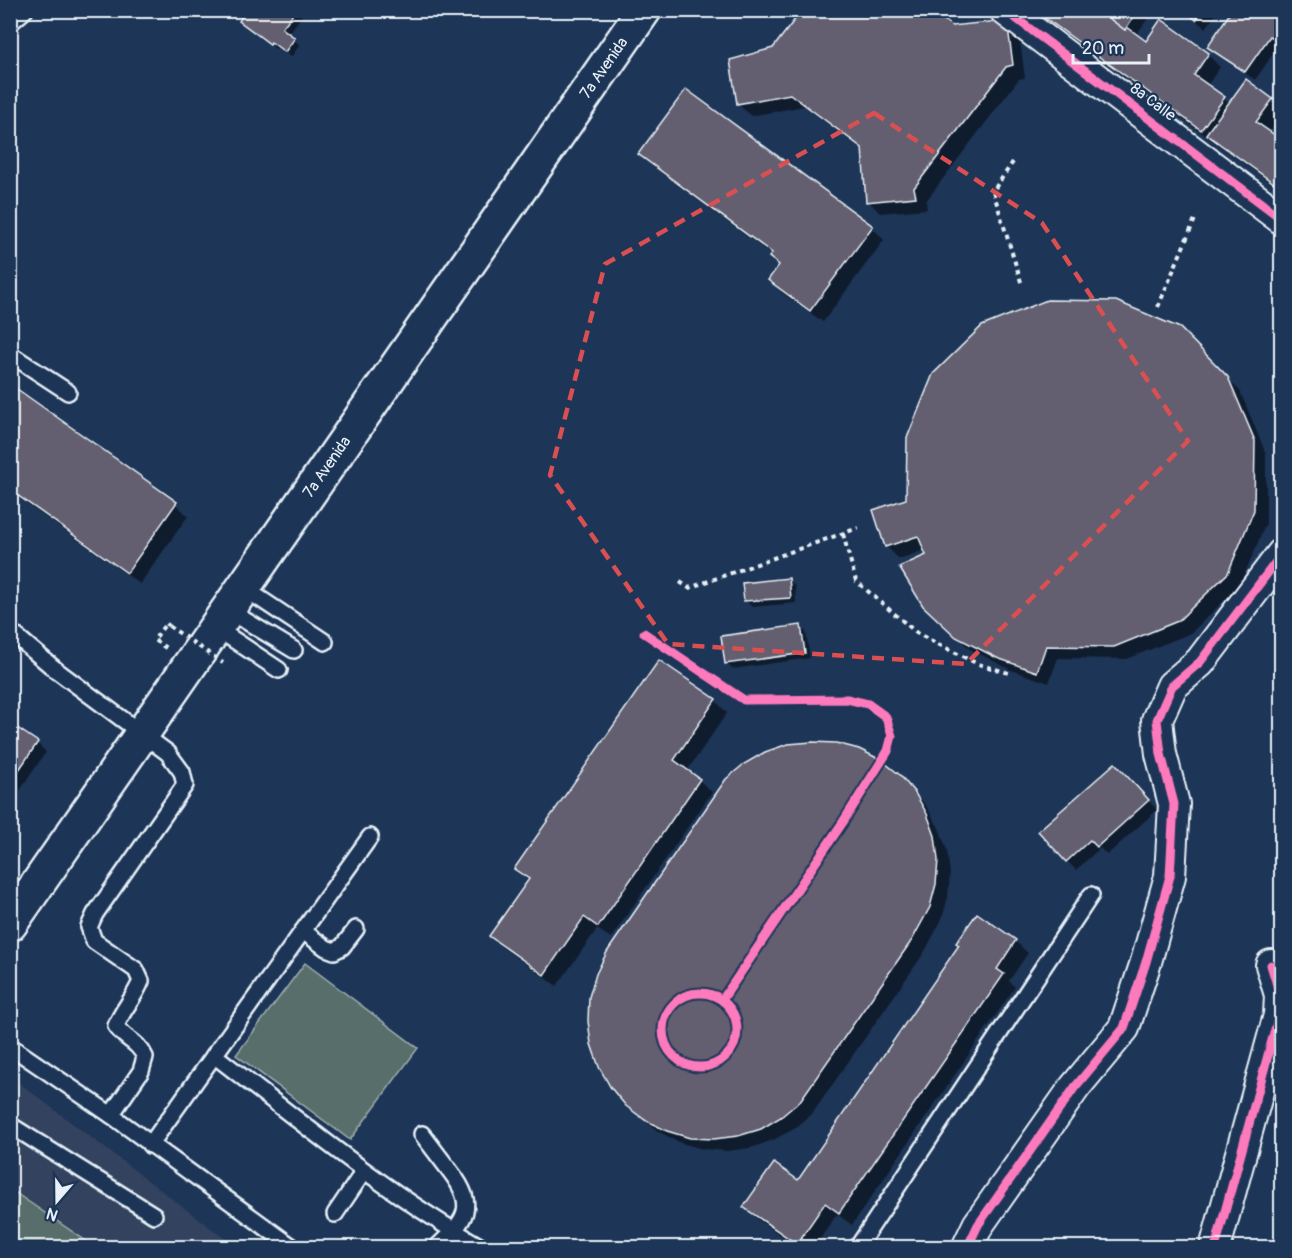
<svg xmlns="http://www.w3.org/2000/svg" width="1292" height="1258" viewBox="0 0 1292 1258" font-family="Pangolin,sans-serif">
<rect width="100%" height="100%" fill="#1d3557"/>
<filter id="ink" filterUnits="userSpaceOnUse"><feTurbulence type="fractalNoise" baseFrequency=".0167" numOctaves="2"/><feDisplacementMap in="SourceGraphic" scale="12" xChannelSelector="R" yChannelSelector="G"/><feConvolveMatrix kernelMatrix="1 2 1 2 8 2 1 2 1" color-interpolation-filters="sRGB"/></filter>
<g filter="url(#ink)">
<!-- built -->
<path fill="#32425e" d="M14,1079L236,1247L11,1248L10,1085Z"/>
<!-- green -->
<g fill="#586e6a" stroke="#a0b0b1" stroke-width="1.5">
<path d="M305,963L418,1048L350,1140L236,1055Z"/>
<path d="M11,1189L20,1196L95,1247H11Z"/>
</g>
<!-- shadow -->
<g fill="#0007">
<path d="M248,10H296L302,16L288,34L300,45L291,57L278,47L276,49L246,26Z"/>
<path d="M1031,10H1154L1136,35L1147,43L1162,22L1208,55L1220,67L1207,86L1230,104L1272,100L1282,110V115L1269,133L1282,142V191Z"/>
<path d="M1181,10H1219L1206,28Z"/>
<path d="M1282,10V45L1280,44L1255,80L1218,55L1209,46Z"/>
<path d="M1006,21L1019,33L1025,78L1019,79L926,201L927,209L880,213L868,201L864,151L804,106L751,116L738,104L951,28Z"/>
<path d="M640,154L872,227L884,240L823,322L782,293L770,280L780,266L772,255L652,166Z"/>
<path d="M1179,329L1240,391L1266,454V523L1240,585L1191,633L1127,659L1058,658L1049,683L1011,670L970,649L937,618L925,550L899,559L886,546L908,500Z"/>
<path d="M10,386L176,504L188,516L140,584L10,492Z"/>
<path d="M789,580L795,586L796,603L752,607L746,601Z"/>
<path d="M800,626L806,632L810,658L732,669L726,663Z"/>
<path d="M659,662L715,700L727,713L687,771L699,780L712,792L611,938L597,929L557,986L503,948L491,936L529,882L516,869Z"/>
<path d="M10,725L37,743L46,752L10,805Z"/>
<path d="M1124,774L1157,810L1107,855L1100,848L1076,870L1067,861Z"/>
<path d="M912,789L927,807L939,828L947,850L950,873L948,897L942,919L924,953L812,1114L794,1129L773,1140L751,1148L727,1151L703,1149L681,1143L659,1132L641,1118L628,1105Z"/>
<path d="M977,915L1015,941L1028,953L1009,981L1015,987L852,1225L837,1214L814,1248H799L757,1219L745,1207L798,1182L961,946Z"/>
</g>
<!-- building -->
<g fill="#635f70" stroke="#e8f1f8" stroke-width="1.5">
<path d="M246,10H296L282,28L295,38L285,52L271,42L270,44L239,21Z"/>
<path d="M802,10H931L952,26L1007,20L1013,65L1006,67L914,188L916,197L866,202L862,148L790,94L737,104L730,60L773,48Z"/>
<path d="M1034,10H1098L1125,30L1127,27L1146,41L1161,19L1209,53L1194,75L1225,97L1201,130Z"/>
<path d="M1098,10H1138L1125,30Z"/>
<path d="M1183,10H1203L1196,20Z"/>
<path d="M1232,10H1282V44L1270,36L1245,72L1207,47Z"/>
<path d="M1246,79L1273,99L1256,122L1282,140V189L1206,134Z"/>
<path d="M686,89L873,226L810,311L768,280L779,265L769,257L772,253L638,154Z"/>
<path d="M1047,300L1116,301L1180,328L1228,377L1255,441L1254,510L1228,573L1178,621L1114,647L1046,646L1037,672L997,658L956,637L923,606L899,567L926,555L918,536L885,547L873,510L906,499L907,438L933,374L982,326Z"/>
<path d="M10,384L177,502L127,573L10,490Z"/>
<path d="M789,578L791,598L744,601L742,583Z"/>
<path d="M801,625L805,653L725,664L721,636Z"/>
<path d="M659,660L716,699L674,760L700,779L598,927L584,917L544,975L489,936L529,879L514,869Z"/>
<path d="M10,723L38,742L10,783Z"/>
<path d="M812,742L836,743L859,749L881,760L900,775L915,793L927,814L935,836L938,860L936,884L930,907L912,940L800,1101L781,1117L761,1129L738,1136L714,1139L690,1138L667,1131L645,1120L626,1106L611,1088L599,1067L591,1044L588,1021L589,997L596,974L607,952L726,779L744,764L765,752L788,744Z"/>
<path d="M1115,763L1149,800L1097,847L1090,840L1066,862L1038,831Z"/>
<path d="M977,913L1016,940L997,969L1004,974L839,1213L825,1203L797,1244L743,1207L774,1163L798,1180L959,945L956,943Z"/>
</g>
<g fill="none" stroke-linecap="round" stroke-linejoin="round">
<defs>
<g id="service">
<path d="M10,23L25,10"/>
<path d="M10,354L68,392"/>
<path d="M244,588L325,642"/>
<path d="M228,610L294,650"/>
<path d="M216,628L279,670"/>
<path d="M10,631L56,670L168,753L182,772L185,785L95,914L89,927L94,941L136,970L141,981C135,997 122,1010 116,1026C125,1040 137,1040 145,1057L141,1071L111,1115"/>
<path d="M303,931L326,948L334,951L342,947L356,929"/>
<path d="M10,1046L111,1115L294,1248"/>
<path d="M214,1055C301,1122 386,1193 483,1248"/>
<path d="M10,1125L154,1215"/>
<path d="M422,1134C431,1146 441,1159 450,1171C478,1207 466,1220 436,1248"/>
<path d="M150,1145L370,837"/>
<path d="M335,1214L364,1171"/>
<path d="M857,1248L1091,895"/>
</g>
<g id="minor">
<path d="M1005,10L1282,219"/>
<path d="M967,1248L978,1225L1075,1087L1124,1028L1146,962L1170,876L1174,804L1161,754L1157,720L1172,686L1200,662L1282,554"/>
<path d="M1215,1248L1279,1015L1280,995L1271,965"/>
</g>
<path id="secondary" d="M10,924L644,10"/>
</defs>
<!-- service casing -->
<use href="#service" stroke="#e8f1f8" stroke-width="20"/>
<!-- minor casing -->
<use href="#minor" stroke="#e8f1f8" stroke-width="34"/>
<!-- secondary casing -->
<use href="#secondary" stroke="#e8f1f8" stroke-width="38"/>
<!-- path -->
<g stroke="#e8f1f8" stroke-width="4" stroke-dasharray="4.5 4.5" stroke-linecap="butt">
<path d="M1013,162L993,191L1022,285"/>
<path d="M1158,307L1195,219"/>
<path d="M843,534L856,581L918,634L978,664L1012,674"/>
<path d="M680,582L689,588L858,528"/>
<path d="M166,648L154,640L166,623L169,626"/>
</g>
<!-- service -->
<use href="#service" stroke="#1d3557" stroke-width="15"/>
<!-- minor -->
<use href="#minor" stroke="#1d3557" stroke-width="30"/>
<!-- secondary -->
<use href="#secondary" stroke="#1d3557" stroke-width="33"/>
<!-- path-bridge -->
<path stroke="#e8f1f8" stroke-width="4" stroke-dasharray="4.5 4.5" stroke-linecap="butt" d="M169,626L223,663"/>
<defs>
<g id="cycleway">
<path d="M1005,10L1282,219"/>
<path d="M644,633L744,700L847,699L868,704L886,717L892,736L888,751L843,822L722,1000"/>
<circle cx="700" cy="1030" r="37"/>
<path d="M967,1248L978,1225L1075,1087L1124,1028L1146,962L1170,876L1174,804L1161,754L1157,720L1172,686L1200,662L1282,554"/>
<path d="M1215,1248L1279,1015L1280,995L1271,965"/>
</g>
</defs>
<!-- cycleway casing -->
<use href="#cycleway" stroke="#1d3557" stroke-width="13"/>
<!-- cycleway -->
<use href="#cycleway" stroke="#fd7abc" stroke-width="9"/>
</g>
</g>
<!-- marked area -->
<path fill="none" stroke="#da5052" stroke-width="4.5" stroke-dasharray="12 8" stroke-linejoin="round" d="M874,113L1042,223L1188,441L966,664L668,644L550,475L605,264Z"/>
<g text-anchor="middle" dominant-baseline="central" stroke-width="4.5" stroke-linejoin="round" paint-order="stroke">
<!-- street labels -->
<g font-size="16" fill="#e8f1f8" stroke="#1d3557">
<text transform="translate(604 68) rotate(-55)">7a Avenida</text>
<text transform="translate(1153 102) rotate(37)">8a Calle</text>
<text transform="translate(327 467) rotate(-55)">7a Avenida</text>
</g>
</g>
<!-- margin -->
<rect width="1292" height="1258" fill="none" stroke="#1d3557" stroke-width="36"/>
<rect x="18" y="18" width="1256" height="1222" fill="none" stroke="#e8f1f8" stroke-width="2" filter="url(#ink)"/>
<!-- north arrow -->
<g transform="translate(57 1201) rotate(200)" stroke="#1d3557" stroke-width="4.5" paint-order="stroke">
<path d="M0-4.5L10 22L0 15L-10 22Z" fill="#e8f1f8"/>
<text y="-9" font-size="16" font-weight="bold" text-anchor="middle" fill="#e8f1f8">N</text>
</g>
<!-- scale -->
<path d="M1073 54v9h76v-9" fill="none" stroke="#e8f1f8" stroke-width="3"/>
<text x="1082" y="54" font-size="18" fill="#e8f1f8" stroke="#1d3557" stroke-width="4.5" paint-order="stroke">20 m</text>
</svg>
